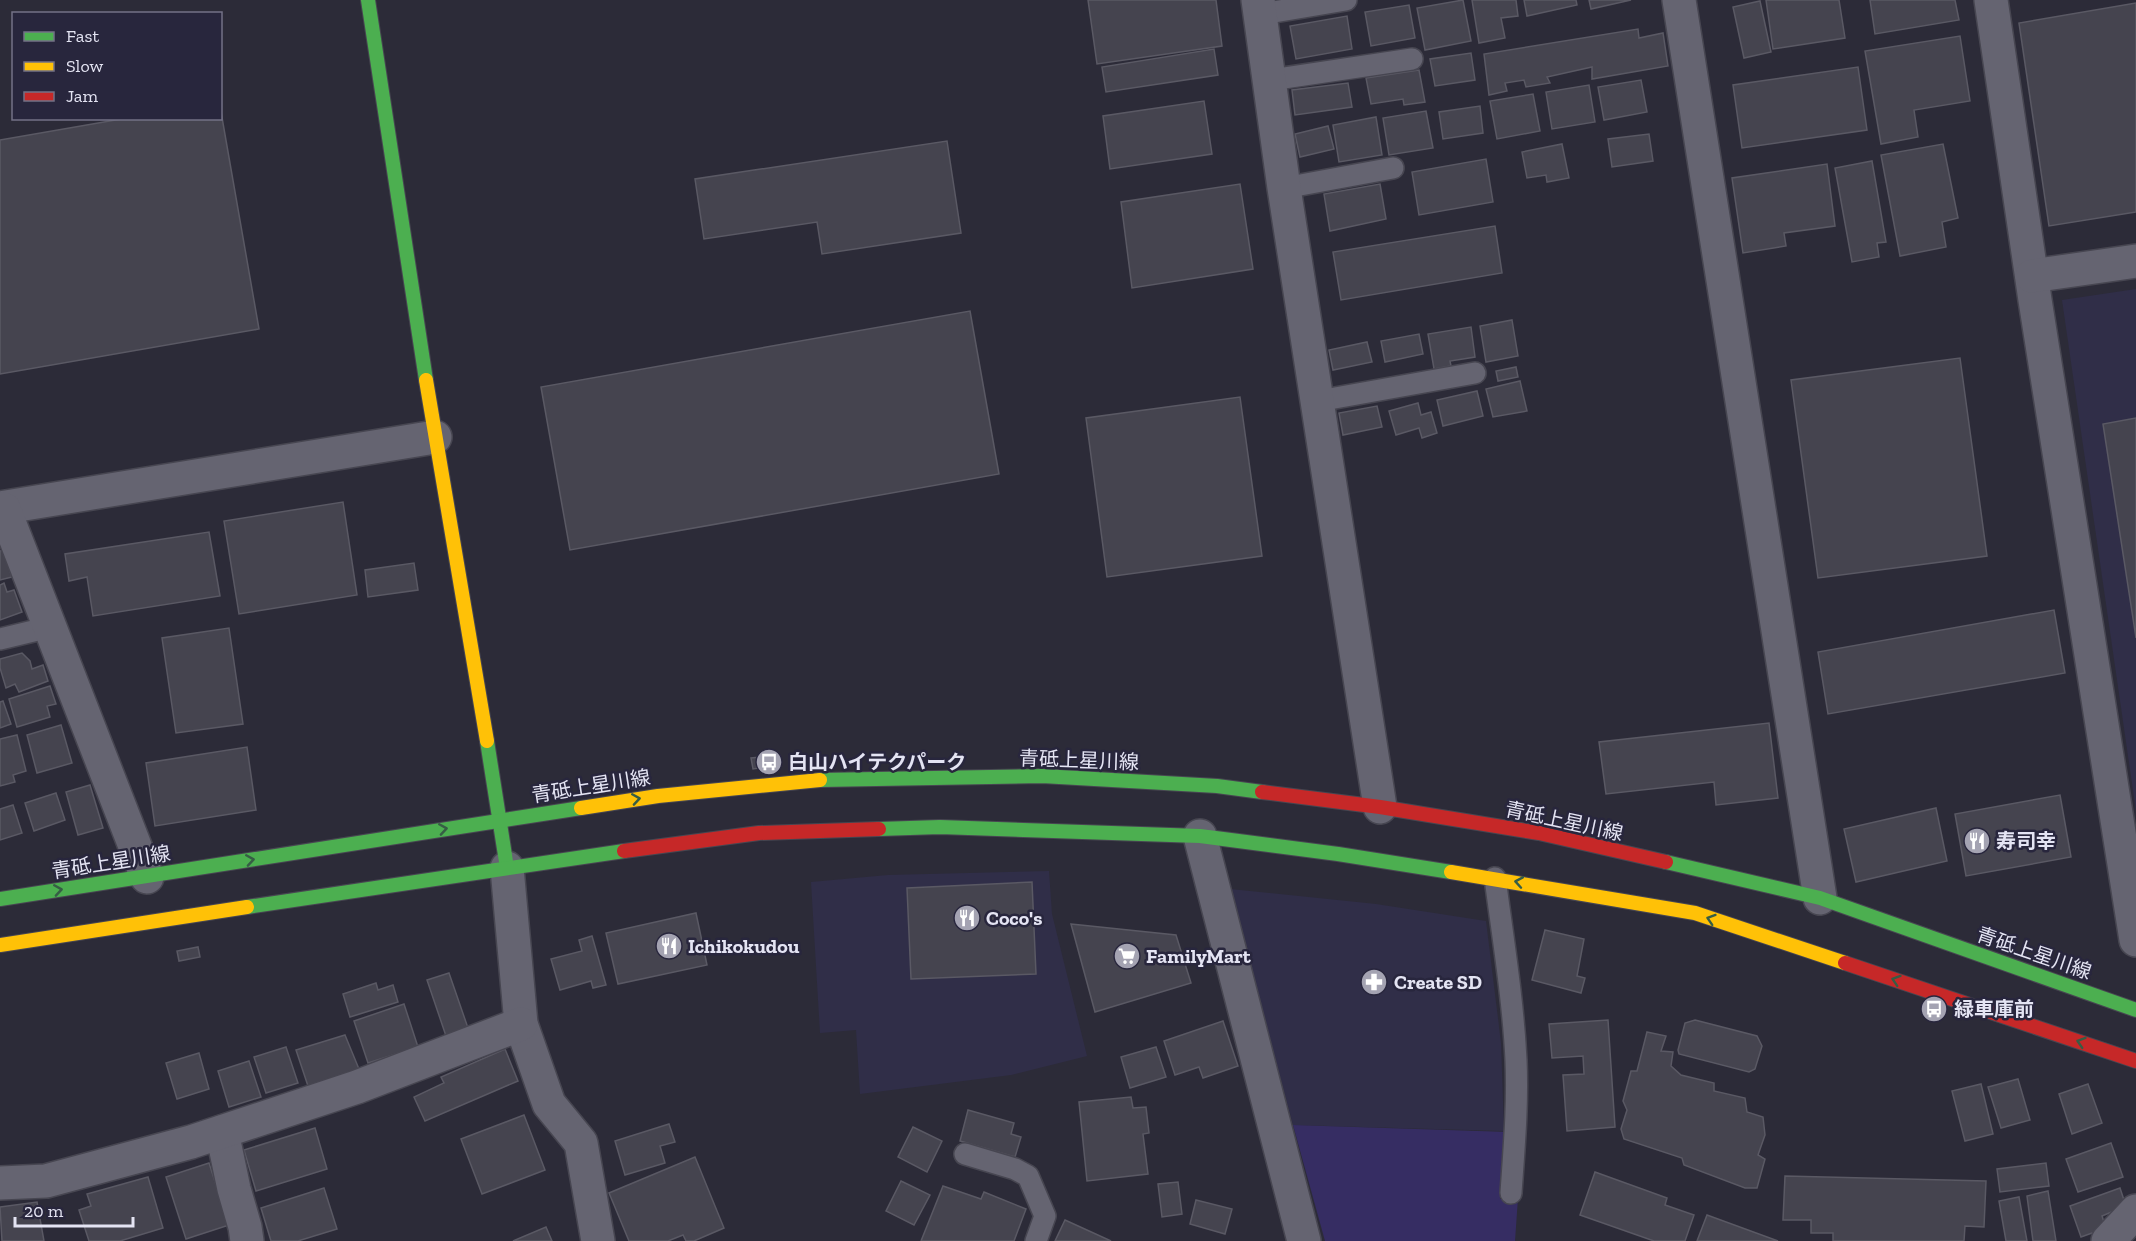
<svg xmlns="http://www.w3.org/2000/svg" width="2136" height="1241" viewBox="0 0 2136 1241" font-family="'Zilla Slab','Noto Sans JP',serif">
<rect width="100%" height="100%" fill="#2c2b38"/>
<!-- built -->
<g fill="#302e48">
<path d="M2136,289V811L2062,300Z"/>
<path d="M1049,871L1052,914L1087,1056L1011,1075L860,1094L856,1030L820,1033L811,882L888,875Z"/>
<path d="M1230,889L1376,904L1486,921L1501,1043L1504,1131L1293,1125Z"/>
</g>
<!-- green -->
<path fill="#362d63" d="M1293,1125L1509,1132L1500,1199L1518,1198L1515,1241H1325Z"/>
<!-- building -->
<g fill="#45444f" stroke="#5a5964" stroke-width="1.5">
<path d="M1088,0H1216L1222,46L1097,64Z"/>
<path d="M1463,0L1471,41L1425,50L1417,8Z"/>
<path d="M1472,0H1516L1518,16L1501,18L1505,38L1479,43Z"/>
<path d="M1524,0H1576L1577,5L1527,16Z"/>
<path d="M1589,0H1631L1591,9Z"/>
<path d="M1766,0H1839L1845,38L1773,49Z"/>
<path d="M1870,0H1955L1959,20L1875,34Z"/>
<path d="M1760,1L1771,52L1744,58L1733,7Z"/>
<path d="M2136,3V212L2049,226L2019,23Z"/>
<path d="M1409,5L1415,38L1371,46L1365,12Z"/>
<path d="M1347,16L1352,49L1296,59L1290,26Z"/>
<path d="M1638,29L1639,38L1663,33L1668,66L1592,79V67L1547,77L1550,83L1526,87L1524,80L1505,83L1507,91L1489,95L1484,54Z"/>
<path d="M1960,36L1970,101L1914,110L1918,137L1881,144L1865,51Z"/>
<path d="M1214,49L1218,75L1106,92L1102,67Z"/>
<path d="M1471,53L1475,80L1435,86L1430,59Z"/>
<path d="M1858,67L1867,130L1742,148L1733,85Z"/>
<path d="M1419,70L1425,102L1404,105L1403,99L1371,104L1366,78Z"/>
<path d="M1641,80L1647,112L1604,120L1598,87Z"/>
<path d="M1348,83L1352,107L1295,115L1292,90Z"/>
<path d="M1589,85L1595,122L1552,129L1546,92Z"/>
<path d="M1533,94L1540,131L1497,139L1490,101Z"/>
<path d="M1204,101L1212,154L1110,169L1103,116Z"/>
<path d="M220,106L259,329L0,374V140L127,118H220Z"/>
<path d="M1480,106L1483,133L1443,139L1439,112Z"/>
<path d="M1426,111L1433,148L1389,155L1383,118Z"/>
<path d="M1376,117L1382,155L1339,162L1333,125Z"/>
<path d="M1328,126L1334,149L1300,157L1295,134Z"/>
<path d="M1649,134L1653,161L1612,167L1608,139Z"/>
<path d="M947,141L961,233L822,254L817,222L704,239L695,179Z"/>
<path d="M1562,144L1569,178L1547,182L1546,175L1527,178L1522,152Z"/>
<path d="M1943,144L1958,218L1942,222L1946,247L1900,256L1881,155Z"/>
<path d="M1486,159L1493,202L1419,215L1412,172Z"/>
<path d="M1872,161L1886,242L1877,243L1879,257L1852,262L1835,168Z"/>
<path d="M1827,164L1835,226L1784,233L1786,246L1743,253L1732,178Z"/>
<path d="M1240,184L1253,269L1132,288L1121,202Z"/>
<path d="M1380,184L1386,219L1330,231L1324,194Z"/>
<path d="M1495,226L1502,273L1341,300L1333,252Z"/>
<path d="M970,311L999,474L570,550L541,387Z"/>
<path d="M1512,320L1518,356L1486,362L1480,326Z"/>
<path d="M1471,327L1475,357L1450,361L1451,366L1434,369L1428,334Z"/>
<path d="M1419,334L1423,354L1385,362L1381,341Z"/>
<path d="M1367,342L1372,362L1333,370L1329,350Z"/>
<path d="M1960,358L1987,556L1818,578L1791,380Z"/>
<path d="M1516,367L1518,377L1498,381L1496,371Z"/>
<path d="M1520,381L1527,411L1493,417L1486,389Z"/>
<path d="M1477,391L1483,416L1443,426L1437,400Z"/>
<path d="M1240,397L1262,556L1107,577L1086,418Z"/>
<path d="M1418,403L1421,415L1431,412L1437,433L1422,438L1419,428L1396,435L1389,411Z"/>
<path d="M1377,406L1382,427L1343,435L1339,413Z"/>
<path d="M2136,418V638L2103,424Z"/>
<path d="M343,502L357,595L239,614L224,521Z"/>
<path d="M209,532L220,596L93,616L87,577L69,581L65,554Z"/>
<path d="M3,550L12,577L0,580V551Z"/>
<path d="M414,563L418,590L368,597L365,570Z"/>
<path d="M4,583L7,592L14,590L22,612L0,620V585Z"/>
<path d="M2054,610L2065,673L1828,714L1818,652Z"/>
<path d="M229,628L243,724L176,733L162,638Z"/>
<path d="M22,653L30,661L32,669L43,665L48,681L19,692L15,684L6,688L0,668V659Z"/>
<path d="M50,686L56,704L47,706L50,717L17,727L9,699Z"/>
<path d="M3,701L11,724L0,728V702Z"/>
<path d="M1769,723L1778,798L1716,805L1714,782L1606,794L1599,742Z"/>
<path d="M61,725L72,763L37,773L27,735Z"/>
<path d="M17,735L26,771L13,775L15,782L0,786V739Z"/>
<path d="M247,747L256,810L155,826L146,763Z"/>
<path d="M772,756L773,766L753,769L751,758Z"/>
<path d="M90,785L103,828L78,835L66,792Z"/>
<path d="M56,793L65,820L34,831L25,803Z"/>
<path d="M2060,795L2071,857L1966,876L1955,814Z"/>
<path d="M13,805L22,833L0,840V809Z"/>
<path d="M1936,808L1947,861L1856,882L1844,829Z"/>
<path d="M1032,882L1036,974L911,979L907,888Z"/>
<path d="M696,913L707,965L618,984L606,933Z"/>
<path d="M1071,924L1176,935L1191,983L1095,1012Z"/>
<path d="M1545,930L1584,939L1577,976L1585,978L1581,993L1532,980Z"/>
<path d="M592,936L606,985L593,988L591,981L560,990L551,959L582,951L579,940Z"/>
<path d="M198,947L200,957L179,961L177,951Z"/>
<path d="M449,973L468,1028L446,1036L427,980Z"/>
<path d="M376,983L378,990L393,985L398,1002L350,1017L343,994Z"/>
<path d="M404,1004L418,1047L368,1063L354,1021Z"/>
<path d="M1608,1020L1615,1127L1567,1131L1563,1075L1584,1074L1583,1056L1552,1058L1549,1024Z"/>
<path d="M1695,1020L1757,1036L1762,1046L1755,1069L1749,1072L1679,1054L1678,1050L1685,1023Z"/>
<path d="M1223,1021L1238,1066L1203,1078L1199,1067L1175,1075L1164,1041Z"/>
<path d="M1647,1032L1666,1036L1661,1051L1673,1052L1671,1066L1681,1075L1714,1083V1091L1745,1098L1747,1112L1763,1117L1765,1135L1758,1155L1765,1159L1757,1188H1745L1684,1165L1682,1158L1624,1139L1621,1129L1627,1110L1623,1101L1631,1071H1637Z"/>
<path d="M345,1035L359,1069L308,1086L296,1050Z"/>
<path d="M286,1047L298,1083L266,1093L254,1057Z"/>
<path d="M1156,1047L1166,1077L1130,1088L1121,1057Z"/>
<path d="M505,1049L518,1081L425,1121L414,1097L444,1083L441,1077Z"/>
<path d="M199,1053L209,1089L177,1099L166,1063Z"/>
<path d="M249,1061L261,1097L229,1107L218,1071Z"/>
<path d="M2018,1079L2030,1120L2001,1128L1988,1087Z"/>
<path d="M1981,1084L1993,1134L1965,1141L1952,1091Z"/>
<path d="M2088,1084L2102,1123L2072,1134L2059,1094Z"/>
<path d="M1131,1097L1133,1108L1146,1107L1149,1133L1143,1134L1148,1174L1087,1181L1079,1102Z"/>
<path d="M968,1110L1014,1123L1011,1134L1021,1137L1015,1157L960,1141Z"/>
<path d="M524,1115L545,1170L482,1194L461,1139Z"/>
<path d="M669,1124L675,1142L660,1146L665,1163L625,1175L615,1141Z"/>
<path d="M913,1127L942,1141L927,1172L898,1157Z"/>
<path d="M315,1128L327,1169L256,1191L244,1150Z"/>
<path d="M2111,1143L2123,1177L2078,1192L2066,1159Z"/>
<path d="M695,1157L724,1228L694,1241H686L683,1235L668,1241H629L609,1193Z"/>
<path d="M209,1163L229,1225L186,1239L166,1177Z"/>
<path d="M2046,1163L2049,1186L2000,1192L1997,1169Z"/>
<path d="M1595,1172L1667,1198L1665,1205L1694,1215L1685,1241H1654L1580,1215Z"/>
<path d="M1785,1176L1986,1181L1984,1227L1965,1226L1964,1241H1833V1233H1811V1220H1783Z"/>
<path d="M148,1177L163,1228L120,1241H89L79,1210L91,1206L87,1194Z"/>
<path d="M901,1181L930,1195L914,1225L886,1211Z"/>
<path d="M1178,1182L1182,1214L1162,1217L1158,1184Z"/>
<path d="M943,1186L981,1199L984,1192L1026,1209L1014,1241H921Z"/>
<path d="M324,1188L337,1229L298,1241H271L261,1208Z"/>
<path d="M2120,1188L2126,1206L2102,1216L2106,1228L2081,1237L2070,1206Z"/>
<path d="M2048,1191L2056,1241H2033L2027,1196Z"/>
<path d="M2019,1197L2027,1241H2006L1999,1201Z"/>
<path d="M1196,1200L1232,1209L1225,1234L1190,1224Z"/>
<path d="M37,1202L44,1241H2L0,1207Z"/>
<path d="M1707,1215L1778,1241H1697Z"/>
<path d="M1065,1220L1111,1241H1055Z"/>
<path d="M546,1227L552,1241H513Z"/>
</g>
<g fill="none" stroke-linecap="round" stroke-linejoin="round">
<defs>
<g id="lane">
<path d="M1261,14L1346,0"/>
<path d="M1270,80L1412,59"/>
<path d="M1284,188L1393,168"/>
<path d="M1318,401L1475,373"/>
<path d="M0,639L50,627"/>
<path d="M1495,878C1503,939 1513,999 1516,1060C1518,1105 1514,1149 1511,1193"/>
<path d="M965,1154L1015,1169L1028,1176L1045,1216L1036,1241"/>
</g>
<g id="street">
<path d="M1258,0L1284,188L1380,807"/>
<path d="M1679,0L1820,898"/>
<path d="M1991,0L2035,300L2136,940"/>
<path d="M2032,276L2136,261"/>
<path d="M0,508L435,437"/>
<path d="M4,509L147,877"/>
<path d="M1200,836L1304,1241"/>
<path d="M507,868L521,1024L549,1104L581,1143L598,1241"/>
<path d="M222,1132L234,1189L245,1227L247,1241"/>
<path d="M0,1183L46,1181L191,1142L357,1087L521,1024"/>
<path d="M2108,1241L2136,1211"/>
</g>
<g id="fast">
<path d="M368,0L426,380"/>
<path d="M487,741L507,868"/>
<path d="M820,780L1042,776L1217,786L1262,792"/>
<path d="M879,829L940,827L1200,836L1338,854L1451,872"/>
<path d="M1666,862L1820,898L2136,1010"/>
<path d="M0,899L581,808"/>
<path d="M247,907L624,851"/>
</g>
<g id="slow">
<path d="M426,380L487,741"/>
<path d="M581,808L658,796L820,780"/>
<path d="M1451,872L1695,913L1845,963"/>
<path d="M0,945L247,907"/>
</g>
<g id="jam">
<path d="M1262,792L1380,807L1539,833L1666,862"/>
<path d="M624,851L759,833L879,829"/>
<path d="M1845,963L2136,1061"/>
</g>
</defs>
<!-- lane casing -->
<use href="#lane" stroke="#474651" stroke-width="24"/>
<!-- street casing -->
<use href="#street" stroke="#474651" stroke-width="36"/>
<!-- fast casing -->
<use href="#fast" stroke="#474651" stroke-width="16"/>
<!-- slow casing -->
<use href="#slow" stroke="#474651" stroke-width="16"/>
<!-- jam casing -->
<use href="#jam" stroke="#474651" stroke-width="16"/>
<!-- lane -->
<use href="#lane" stroke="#656471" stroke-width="21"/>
<!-- street -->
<use href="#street" stroke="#656471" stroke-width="33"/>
<!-- fast -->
<use href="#fast" stroke="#4caf50" stroke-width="14"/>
<!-- slow -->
<use href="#slow" stroke="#ffc107" stroke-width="14"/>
<!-- jam -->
<use href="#jam" stroke="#c62828" stroke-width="14"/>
</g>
<!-- one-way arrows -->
<defs><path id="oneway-chevron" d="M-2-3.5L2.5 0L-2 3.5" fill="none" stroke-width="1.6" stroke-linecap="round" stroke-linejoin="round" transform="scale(1.5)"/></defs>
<g stroke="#365d45">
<use href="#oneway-chevron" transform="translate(636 799) rotate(-9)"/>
<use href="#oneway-chevron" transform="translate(443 829) rotate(-9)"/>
<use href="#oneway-chevron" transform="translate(250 860) rotate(-9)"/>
<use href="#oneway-chevron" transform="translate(1519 882) rotate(-170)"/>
<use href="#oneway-chevron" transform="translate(58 890) rotate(-9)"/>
<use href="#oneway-chevron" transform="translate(1711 919) rotate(-162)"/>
<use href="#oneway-chevron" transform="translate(1896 980) rotate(-162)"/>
<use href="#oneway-chevron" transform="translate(2081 1042) rotate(-162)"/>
</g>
<!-- icons -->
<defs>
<symbol id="bus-disc" viewBox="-11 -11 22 22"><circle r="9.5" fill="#a4a3b2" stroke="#28263d"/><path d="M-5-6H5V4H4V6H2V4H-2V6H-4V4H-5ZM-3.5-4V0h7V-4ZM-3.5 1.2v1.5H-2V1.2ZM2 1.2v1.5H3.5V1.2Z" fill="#fff"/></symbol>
<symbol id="restaurant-disc" viewBox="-11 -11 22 22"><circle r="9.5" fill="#a4a3b2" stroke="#28263d"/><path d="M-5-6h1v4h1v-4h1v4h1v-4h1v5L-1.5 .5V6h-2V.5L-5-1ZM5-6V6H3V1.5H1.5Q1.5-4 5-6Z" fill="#fff"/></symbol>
<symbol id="supermarket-disc" viewBox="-11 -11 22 22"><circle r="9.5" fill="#a4a3b2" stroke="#28263d"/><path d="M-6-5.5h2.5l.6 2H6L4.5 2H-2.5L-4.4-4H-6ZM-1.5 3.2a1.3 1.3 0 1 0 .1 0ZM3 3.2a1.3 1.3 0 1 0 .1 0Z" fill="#fff"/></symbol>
<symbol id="pharmacy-disc" viewBox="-11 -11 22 22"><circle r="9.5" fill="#a4a3b2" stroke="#28263d"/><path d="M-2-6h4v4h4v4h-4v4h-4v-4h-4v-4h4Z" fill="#fff"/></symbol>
</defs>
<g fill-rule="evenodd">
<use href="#bus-disc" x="754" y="747" width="30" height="30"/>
<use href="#restaurant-disc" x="1962" y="826" width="30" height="30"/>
<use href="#restaurant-disc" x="952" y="903" width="30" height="30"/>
<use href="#restaurant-disc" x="654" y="931" width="30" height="30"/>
<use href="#supermarket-disc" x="1112" y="941" width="30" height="30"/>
<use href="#pharmacy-disc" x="1359" y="967" width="30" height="30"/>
<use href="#bus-disc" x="1919" y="994" width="30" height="30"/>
</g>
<g text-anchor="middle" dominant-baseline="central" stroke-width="5" stroke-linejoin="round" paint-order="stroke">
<!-- street labels -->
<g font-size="20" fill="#e4e4f3" stroke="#28263d">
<text transform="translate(1079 760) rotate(2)">青砥上星川線</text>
<text transform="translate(591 786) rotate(-9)">青砥上星川線</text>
<text transform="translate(1564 821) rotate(12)">青砥上星川線</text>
<text transform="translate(111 862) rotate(-9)">青砥上星川線</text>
<text transform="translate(2034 953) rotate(19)">青砥上星川線</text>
</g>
<!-- poi labels -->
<g font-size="20" font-weight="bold" fill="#e4e4f3" stroke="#28263d" text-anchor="start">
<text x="788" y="762">白山ハイテクパーク</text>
<text x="1996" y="841">寿司幸</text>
<text x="986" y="918">Coco's</text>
<text x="688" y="946">Ichikokudou</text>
<text x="1146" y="956">FamilyMart</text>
<text x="1394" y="982">Create SD</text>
<text x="1954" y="1009">緑車庫前</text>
</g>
</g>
<!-- legend -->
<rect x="12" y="12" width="210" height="108" fill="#28263d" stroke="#737286" stroke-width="1.5"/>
<rect x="24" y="32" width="30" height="9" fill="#4caf50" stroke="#737286" stroke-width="1.5"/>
<text x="66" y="42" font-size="18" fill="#e4e4f3">Fast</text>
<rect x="24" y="62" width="30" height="9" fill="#ffc107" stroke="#737286" stroke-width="1.5"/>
<text x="66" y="72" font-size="18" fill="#e4e4f3">Slow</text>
<rect x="24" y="92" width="30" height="9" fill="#c62828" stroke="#737286" stroke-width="1.5"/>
<text x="66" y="102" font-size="18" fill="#e4e4f3">Jam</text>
<!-- scale -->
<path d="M15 1217v9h118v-9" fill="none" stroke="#e4e4f3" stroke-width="3"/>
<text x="24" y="1217" font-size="18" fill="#e4e4f3" stroke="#28263d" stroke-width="4.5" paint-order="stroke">20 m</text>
</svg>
